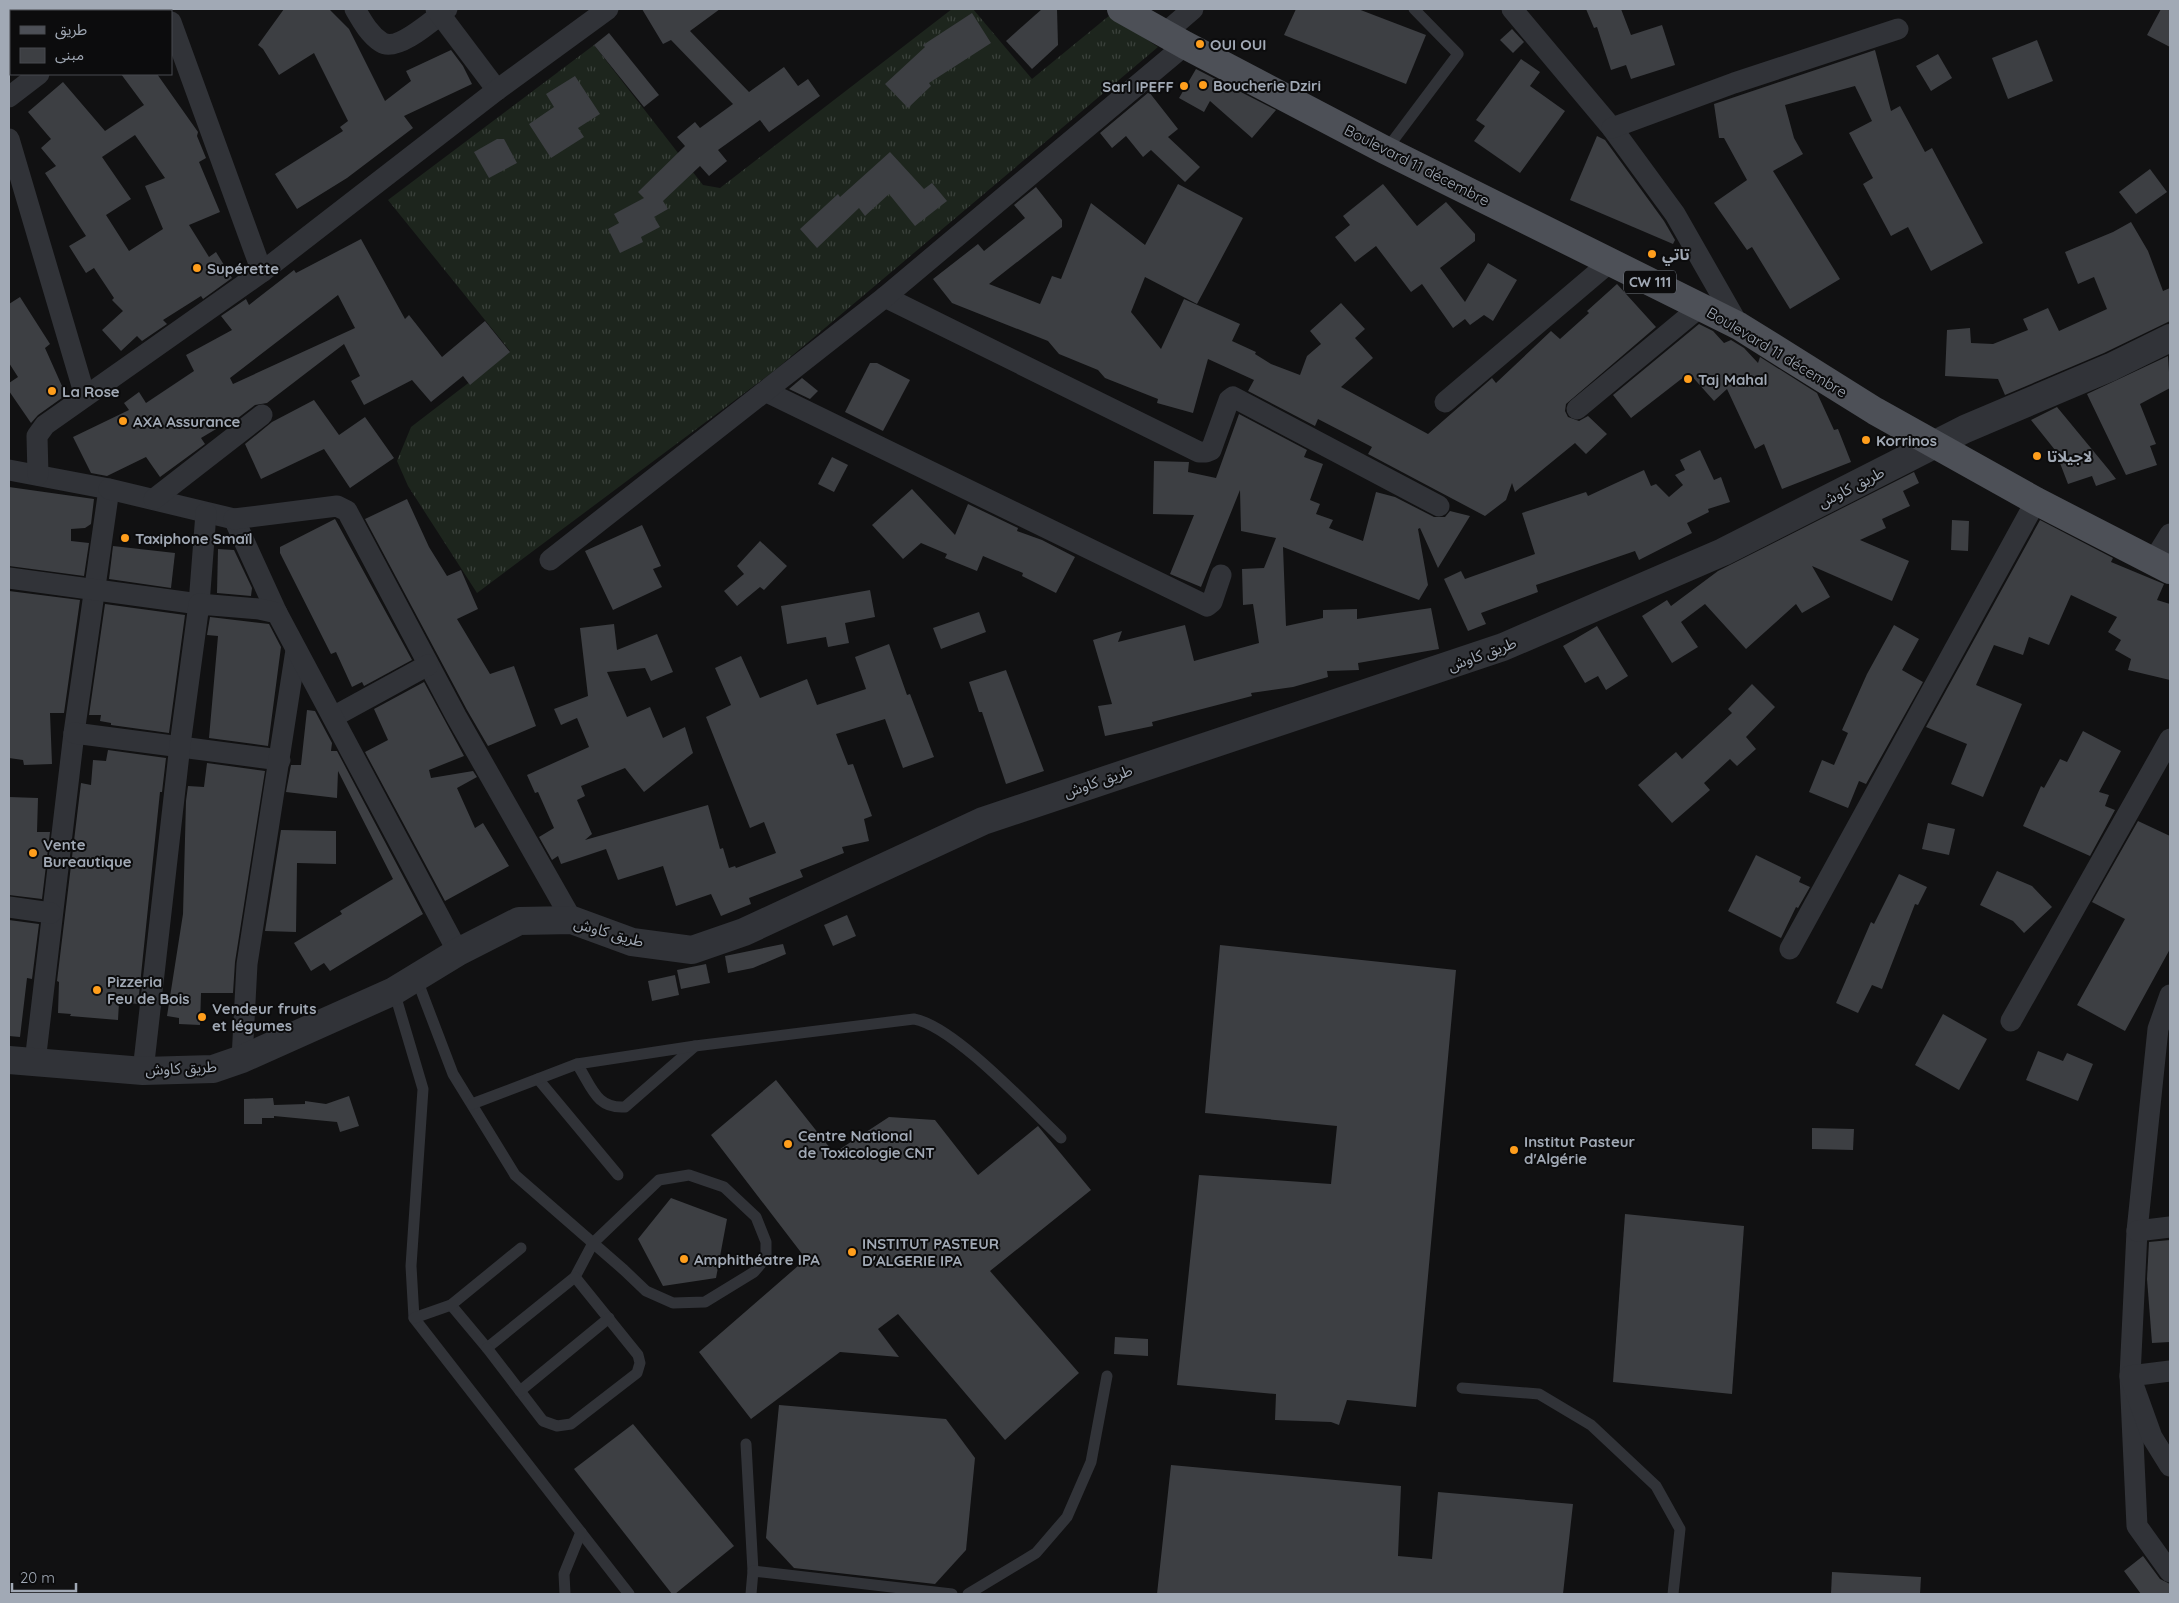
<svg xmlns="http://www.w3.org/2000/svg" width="2179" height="1603" viewBox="0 0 2179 1603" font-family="Quicksand,'Noto Sans Arabic',sans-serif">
<defs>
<pattern id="grass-tufts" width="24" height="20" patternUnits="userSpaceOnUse" patternTransform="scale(1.25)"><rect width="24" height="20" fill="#1d251d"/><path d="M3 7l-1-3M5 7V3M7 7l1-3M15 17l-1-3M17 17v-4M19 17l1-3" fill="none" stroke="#3b423c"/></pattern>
</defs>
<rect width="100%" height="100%" fill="#111112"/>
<!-- grass -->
<path fill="url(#grass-tufts)" d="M952,9H973L1032,79L1110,15L1158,47L774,371L477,593L408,486L397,461L411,427L510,351L388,200L594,45L703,185L720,188Z"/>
<!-- building -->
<g fill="#3d3f43" fill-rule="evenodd">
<path d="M284,9H329L349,29L385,101L411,81L406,71L451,50L463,66L472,84L404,116L413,128L347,178L297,209L275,174L343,131L340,127L348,121L314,53L279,75L263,49L258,45Z"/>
<path d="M642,9H720L690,31L749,92L784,67L798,86L808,79L820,96L769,132L760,120L718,150L727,161L709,176L700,166L663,201L668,209L654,217L660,227L641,237L643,242L620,253L608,229L619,223L614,214L644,198L638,192L685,146L677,137L695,122L700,128L733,104L671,40L663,44Z"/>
<path d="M1042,9H1057L1058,45L1032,69L1006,41Z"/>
<path d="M1296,9H1358L1426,35L1406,84L1284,35Z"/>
<path d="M1586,9H1621L1631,35L1662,25L1675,65L1631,79L1626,65L1611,70L1597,27L1594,28Z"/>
<path d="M2161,9H2170V47L2147,35Z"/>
<path d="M972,13L991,43L929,83L931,86L908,108L885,84L925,47L923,45Z"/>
<path d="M1512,29L1524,42L1513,53L1500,40Z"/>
<path d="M609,33L659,95L644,107L594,45Z"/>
<path d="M2037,40L2053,81L2008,99L1992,58Z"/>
<path d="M1875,50L1891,111L1900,106L1925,152L1932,148L1983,243L1931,271L1908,227L1891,236L1863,184L1873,178L1849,133L1872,121L1855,86L1785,105L1794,138L1803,154L1773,171L1840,279L1790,309L1752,247L1747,250L1714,203L1747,180L1724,138H1719L1714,104Z"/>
<path d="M1938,54L1952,78L1931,91L1916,66Z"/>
<path d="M1521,59L1540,72L1530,86L1565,111L1520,173L1474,141L1485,126L1476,120Z"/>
<path d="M1196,69L1276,110L1252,138L1210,101L1204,112L1179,98Z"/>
<path d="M121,74H157L198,132L197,136L206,158L199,162L220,212L189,225L209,257L216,252L232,278L203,299L201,296L163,320L167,324L142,341L137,336L121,351L102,330L123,311L112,300L114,298L94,268L86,273L69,246L86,236L45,173L56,166L41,148L51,139L28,112L63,82L105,131L144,105ZM135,135L165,178L145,186L163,229L129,251L106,215L131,199L102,157Z"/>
<path d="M575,76L600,114L578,128L584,137L551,158L529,124L554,107L546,94Z"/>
<path d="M1149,92L1178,129L1168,137L1200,167L1185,182L1151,150L1143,157L1126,136L1112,148L1100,133Z"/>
<path d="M1597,136L1605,140L1664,221L1675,240L1673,244L1570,200Z"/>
<path d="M497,139H504L517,163L489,178L474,152Z"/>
<path d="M890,152L924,189L932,183L947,201L915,226L889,194L865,216L859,208L817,248L800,229L838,194L840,197Z"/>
<path d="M2150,169L2167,192L2136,214L2119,192Z"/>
<path d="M1178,184L1243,218L1197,304L1145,277L1131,312L1161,349L1184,299L1240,324L1232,341L1256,352L1255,354L1271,364L1300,375L1307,356L1321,344L1310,331L1341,303L1365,329L1355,338L1373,358L1341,387L1428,434L1492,378L1496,383L1551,331L1560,339L1589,313L1587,311L1617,284L1656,327L1566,404L1565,411L1568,417L1579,421L1588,416L1607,434L1586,454L1575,443L1515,492L1512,483L1506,500L1485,516L1368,454L1372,447L1318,419L1315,426L1248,391L1254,380L1208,359L1193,413L1157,403L1158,399L1105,378L1098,370L1059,354L1048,341L952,303L933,279L978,244L984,251L1025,218L1014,205L1036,187L1062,220V227L989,284L1040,304L1052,276L1061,279L1091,203L1145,245Z"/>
<path d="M1383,184L1417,226L1446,202L1475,234V241L1440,268L1465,302L1488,263L1517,280L1493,321L1484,315L1470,325L1465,319L1453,328L1422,284L1411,292L1376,246L1355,262L1335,237L1350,225L1343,216Z"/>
<path d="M2131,222L2148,251L2163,291L2170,288V321L2104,353L2005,395L1998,379L1945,376L1947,330L1970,328L1971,343L1993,344L2028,330L2023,319L2048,308L2059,331L2107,309L2094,277L2078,284L2065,252L2113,232Z"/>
<path d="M361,239L405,319L409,315L442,357L485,321L510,352L470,385L463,376L431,402L412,380L364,405L351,381L360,376L344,344L267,403L255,405L234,421L233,419L201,438L205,444L160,477L146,457L107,476L91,473L73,437L129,410L124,403L139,392L146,403L194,371L186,355L232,330L221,316L246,299L249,305L294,270L296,273ZM338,295L355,328L233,384L230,378Z"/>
<path d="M20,297L50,344L45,348L66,395L38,415L31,423L9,391V383L18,377L9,363V304Z"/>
<path d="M1699,324L1713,331L1724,343L1731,340L1744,348L1758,363L1760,357L1817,393L1834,430L1838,429L1851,462L1782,489L1764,444L1755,449L1727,389L1714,401L1689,373L1631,418L1613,395Z"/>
<path d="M2168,356L2170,388L2140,404L2156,444L2150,446L2157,465L2126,475L2087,394Z"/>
<path d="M870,363H877L910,380L883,431L845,412Z"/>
<path d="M802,378L818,391L810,399L789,389Z"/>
<path d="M314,400L339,435L365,417L394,458L350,488L324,449L261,479L245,444L272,422Z"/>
<path d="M2057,407L2109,470L2116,479L2096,486L2092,476L2068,484L2055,450L2031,420Z"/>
<path d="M1239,414L1307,450L1304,457L1323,464L1310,500L1320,504L1316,514L1333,520L1329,528L1363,541L1376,492L1395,497L1434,517H1445L1450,511L1470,516L1438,568L1420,528L1418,529L1428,585L1419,600L1283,547L1286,626L1323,618V610L1357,609V619L1431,608L1439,649L1358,663L1359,670L1327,671L1328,677L1293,687L1251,693L1252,696L1152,722L1153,726L1105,736L1098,706L1112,704L1093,640L1122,631L1118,642L1185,625L1194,661L1259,643L1253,604L1243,605L1242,569L1264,568L1276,538L1241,531L1240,490L1201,587L1170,574L1194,515L1153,514L1154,461L1189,462L1188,472L1216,478Z"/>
<path d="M1700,450L1714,480L1721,477L1730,502L1708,509L1709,512L1687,523L1692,533L1639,560L1635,551L1536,585L1538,592L1481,613L1486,624L1468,631L1444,579L1461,571L1465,579L1535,554L1522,513L1586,492L1588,496L1644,470L1651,486L1656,484L1669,497L1683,485L1675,475L1685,470L1680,460Z"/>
<path d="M832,457L848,465L834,492L818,484Z"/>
<path d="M1914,472L1919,483L1903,491L1910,506L1882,519L1886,528L1860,540L1909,561L1892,601L1812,566L1830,597L1802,613L1796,604L1746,649L1705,604L1681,622L1698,647L1672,663L1642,616L1667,600L1671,606L1718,571Z"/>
<path d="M9,487L94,499L91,524L85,528L71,529V541L89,543L84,576L9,566Z"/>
<path d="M912,489L955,535L968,504L1018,528L1017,531L1042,540L1075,557L1056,593L1022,576L1023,573L983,556L977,571L945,558L947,554L921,543L903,559L872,525Z"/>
<path d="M407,499L429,547L447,576L461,570L478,609L457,619L490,674L514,666L536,726L488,746L467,710L365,519Z"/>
<path d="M335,519L412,660L364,686L362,682L352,687L336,652L331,654L280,553V547Z"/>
<path d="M1952,520L1969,521L1968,551L1951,550Z"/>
<path d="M2040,520L2113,558L2111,562L2164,584L2157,600L2170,604V680L2128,670L2131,659L2115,650L2121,640L2108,632L2117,617L2071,595L2049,645L2029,637L2023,655L1994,645L1976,685L2022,704L1983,797L1951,784L1967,744L1926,727Z"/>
<path d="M642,525L661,566L653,569L662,587L613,610L585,551Z"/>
<path d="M760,541L787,566L764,590L760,587L737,606L724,591L744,574L737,566Z"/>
<path d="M113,546L175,553L171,588L109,579Z"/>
<path d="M218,549L234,550L252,588L251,596L217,593Z"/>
<path d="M870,590L875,617L845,623L849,643L828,647L826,637L787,644L781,606Z"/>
<path d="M9,591L80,600L64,713H50L52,764L24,765L23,760L9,758Z"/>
<path d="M105,604L185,615L169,733L111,725V723L100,721L101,715H89Z"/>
<path d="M979,612L986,632L941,649L933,628Z"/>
<path d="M210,617L269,624L281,647L268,746L209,738L218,636L207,635Z"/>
<path d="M614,624L617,650L657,634L673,672L651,681L645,668L607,672L627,717L650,707L663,738L685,727L693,753L644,792L625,768L581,786L585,796L577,800L592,834L585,840L708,805L720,849L723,848L729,868L735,866L736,868L776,853L764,822L750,828L706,717L731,705L715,668L741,656L760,698L807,679L817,705L866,689L855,657L889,644L907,695L910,694L934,757L903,768L885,719L836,734L848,765L853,764L872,816L864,819L869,841L842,847L844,853L800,870L803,877L749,898L751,904L721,916L711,894L676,906L663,866L618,880L606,849L561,864L558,856L552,860L539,837L554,828L538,792L535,793L527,775L589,747L577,718L561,725L554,709L588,696L580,628Z"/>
<path d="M1894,625L1919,639L1902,670L1923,682L1866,784L1859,781L1848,808L1809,792L1822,760L1834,765L1848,733L1842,730L1867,674Z"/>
<path d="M1597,626L1628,676L1606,690L1598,676L1585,683L1563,646Z"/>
<path d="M1006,670L1044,771L1006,784L982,712H979L969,682Z"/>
<path d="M424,682L464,756L429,770L431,778L473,771L477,777L457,788L475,828L483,823L509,866L445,901L365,752L388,740L374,709Z"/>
<path d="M1752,684L1775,707L1746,737L1756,749L1737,766L1730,759L1704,783L1710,790L1672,823L1638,785L1676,752L1682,759L1732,713L1728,709Z"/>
<path d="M307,710L315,711L332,743L331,751H337L423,914L330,971L324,963L311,971L294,943L342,914L340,911L393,879L338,771L337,798L286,792L291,765H301Z"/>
<path d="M2083,731L2121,751L2099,792L2109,795L2105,806L2115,810L2090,856L2023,826L2041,786L2044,788L2060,759L2067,762Z"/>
<path d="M108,750L166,758L162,792H160L138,1004L119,1002L118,1020L70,1016L71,1014L58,1013L59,982L57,981L81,783L91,785L93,760L106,761Z"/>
<path d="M207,763L265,771L235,962L233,993H201L200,1025L179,1024V1018L167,1016L183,914L186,801L188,786L204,787Z"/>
<path d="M9,797L38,798L37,832H50L42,899L9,895Z"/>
<path d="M2138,821L2170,836V949L2125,1031L2077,1005L2125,919L2092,902Z"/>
<path d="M1928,823L1955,829L1949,855L1922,849Z"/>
<path d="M281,830L336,831V864L297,863L296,932L265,931Z"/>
<path d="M1756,855L1801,877L1799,882L1810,887L1798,908L1796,907L1781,938L1728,911Z"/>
<path d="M1997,871L2032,886L2052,907L2024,933L2013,921L1980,905Z"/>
<path d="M1899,874L1927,887L1918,905L1915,904L1882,989L1872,985L1858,1013L1836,1003L1871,922L1874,924Z"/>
<path d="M847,915L856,936L833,946L824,925Z"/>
<path d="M9,920L39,924L32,979L27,978L20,1037L9,1036Z"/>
<path d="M783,944L786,954L753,968L728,973L725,956Z"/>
<path d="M1220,945L1456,970L1416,1407L1347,1400L1339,1425L1331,1422L1275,1420L1276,1394L1177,1385L1199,1175L1331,1184L1337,1126L1205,1113Z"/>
<path d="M706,964L710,983L681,989L677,970Z"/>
<path d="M675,975L679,995L652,1001L648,981Z"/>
<path d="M1943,1014L1987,1039L1959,1090L1915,1065Z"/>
<path d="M2038,1051L2063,1061L2067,1053L2093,1064L2078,1101L2026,1080Z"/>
<path d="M776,1080L834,1153L889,1117L935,1120L978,1175L1038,1126L1091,1190L990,1271L1079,1373L1005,1440L898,1314L878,1329L899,1357L840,1352L751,1419L699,1352L806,1259L711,1135Z"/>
<path d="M349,1096L359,1126L340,1132L337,1122L274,1116V1118H262V1124H244V1099L273,1098L274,1105L305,1104V1101L326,1104Z"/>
<path d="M1812,1128L1854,1129L1853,1150L1812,1149Z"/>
<path d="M671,1198L727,1219L716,1278L663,1286L638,1239Z"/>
<path d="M1625,1214L1744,1226L1732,1394L1613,1382Z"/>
<path d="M2170,1240V1342L2152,1343L2147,1279L2149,1242Z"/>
<path d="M1115,1337L1148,1339V1356L1114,1354Z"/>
<path d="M779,1405L946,1419L975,1458L966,1550L935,1584L794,1568L766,1538Z"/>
<path d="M633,1424L734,1546L675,1594H672L574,1469Z"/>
<path d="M1171,1465L1401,1486L1398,1556L1432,1559L1438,1492L1573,1504L1563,1594H1157Z"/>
<path d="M2143,1556L2160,1579L2170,1584V1594H2141L2124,1571Z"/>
<path d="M1832,1572L1921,1577L1920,1594H1831Z"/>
</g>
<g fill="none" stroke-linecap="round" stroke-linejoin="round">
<!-- service -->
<g stroke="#313338" stroke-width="11">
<path d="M1386,150L1458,54L1414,9"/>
<path d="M416,977L453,1074L515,1175L593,1243L624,1270L646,1291L673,1303L705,1302L754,1272L766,1258V1242L756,1217L724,1187L689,1175L659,1180L593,1243L575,1277L487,1348L451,1305"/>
<path d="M394,991L423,1089L411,1266L414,1318L629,1594"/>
<path d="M577,1064C592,1087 596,1109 625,1107L695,1046"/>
<path d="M538,1079L618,1175"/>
<path d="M472,1104L577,1064L695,1046L914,1019C954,1026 1029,1108 1061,1138"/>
<path d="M414,1318L451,1305L521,1248"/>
<path d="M487,1348L543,1421L557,1426L571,1424L637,1373L640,1363L638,1355L575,1277"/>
<path d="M1462,1388L1539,1394L1591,1425L1656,1486L1680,1529L1673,1594"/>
<path d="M520,1391L609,1318"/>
<path d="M746,1444L753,1571"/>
<path d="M565,1594L564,1574L581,1532"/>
<path d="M751,1594L753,1571L952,1594"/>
<path d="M968,1594L1036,1553L1067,1517L1091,1462L1107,1376"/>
</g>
<!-- minor -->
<g stroke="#313338" stroke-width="21">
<path d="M355,9C362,21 369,34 381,42C397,53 434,19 447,9"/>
<path d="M436,9L497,90"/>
<path d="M1512,9L1612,128L1675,214L1739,326"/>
<path d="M122,11L125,9"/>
<path d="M171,22L262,272"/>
<path d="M1164,34L1193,9"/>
<path d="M9,97L39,74"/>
<path d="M1612,128L1734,83L1898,29"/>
<path d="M9,139L85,396"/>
<path d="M885,297L1199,452H1206L1211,450L1229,400L1233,397L1439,506"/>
<path d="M767,392L1207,606L1212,602L1221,575"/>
<path d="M1445,402L1610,262"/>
<path d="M1577,409L1700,307"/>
<path d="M9,470L109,489L74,733L35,1062"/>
<path d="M38,475L37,436L45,425L262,272L497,90L608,9"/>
<path d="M109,489L234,519L277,613"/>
<path d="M154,499L262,415"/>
<path d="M234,519L337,506L347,511L456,716L572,920"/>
<path d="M550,560L885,297L1185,45"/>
<path d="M2154,560L2170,534"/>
<path d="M9,578L199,604L206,513"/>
<path d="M333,717L428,665"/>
<path d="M74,733L280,760"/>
<path d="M9,907L51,913"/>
<path d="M1790,949L2036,501"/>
<path d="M2170,995L2158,1029L2137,1231L2130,1376L2137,1526L2170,1572"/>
<path d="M2011,1021L2170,739"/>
<path d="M242,1059L247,964L296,650"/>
<path d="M143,1071L180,745L199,604L259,609L277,613L458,952"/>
<path d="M2137,1231L2170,1227"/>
<path d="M2170,1371L2130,1376L2152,1437L2170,1466"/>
</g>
<!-- tertiary -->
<path stroke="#313338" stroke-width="28" d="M9,1060L143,1071L213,1069L242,1059L394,991L458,952L519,921L572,920L632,942L692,950L744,932L983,821L1503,647L1723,552L1965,429L2111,367L2170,338"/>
<!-- primary -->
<path stroke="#4d5057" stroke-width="28" d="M1121,9L1185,45L1385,150L1739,326L1875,411L2036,501L2170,570"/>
</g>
<!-- markers -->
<g fill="#ff9e1c" stroke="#0c0c0d" stroke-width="2">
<circle cx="1200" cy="44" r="5"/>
<circle cx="1203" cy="85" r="5"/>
<circle cx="1184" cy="86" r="5"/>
<circle cx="1652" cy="254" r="5"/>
<circle cx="197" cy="268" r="5"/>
<circle cx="1688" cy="379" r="5"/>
<circle cx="52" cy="391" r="5"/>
<circle cx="123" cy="421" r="5"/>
<circle cx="1866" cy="440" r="5"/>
<circle cx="2037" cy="456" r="5"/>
<circle cx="125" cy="538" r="5"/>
<circle cx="33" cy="853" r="5"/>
<circle cx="97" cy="990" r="5"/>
<circle cx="202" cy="1017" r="5"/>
<circle cx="788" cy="1144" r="5"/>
<circle cx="1514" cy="1150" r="5"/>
<circle cx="852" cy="1252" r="5"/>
<circle cx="684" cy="1259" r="5"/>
</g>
<g text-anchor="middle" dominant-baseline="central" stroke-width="4" stroke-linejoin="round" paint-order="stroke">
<!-- shield labels -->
<rect fill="#0c0c0d" stroke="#747a83" stroke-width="1" x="1624" y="270.5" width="52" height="23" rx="4"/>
<g font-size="14" font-weight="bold" fill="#a1a9b5">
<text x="1650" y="282">CW 111</text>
</g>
<!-- poi labels -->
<g font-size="15" font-weight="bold" fill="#a1a9b5" stroke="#0c0c0d" text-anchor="start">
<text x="1210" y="44">OUI OUI</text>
<text x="1213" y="85">Boucherie Dziri</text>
<text x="1174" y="86" text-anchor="end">Sarl IPEFF</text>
<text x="1662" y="254">تاتي</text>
<text x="207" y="268">Supérette</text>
<text x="1698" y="379">Taj Mahal</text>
<text x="62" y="391">La Rose</text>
<text x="133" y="421">AXA Assurance</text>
<text x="1876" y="440">Korrinos</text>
<text x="2047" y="456">لاجيلاتا</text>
<text x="135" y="538">Taxiphone Smaïl</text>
<text x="43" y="844">Vente<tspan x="43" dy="17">Bureautique</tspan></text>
<text x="107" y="981">Pizzeria<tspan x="107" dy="17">Feu de Bois</tspan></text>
<text x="212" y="1008">Vendeur fruits<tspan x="212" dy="17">et légumes</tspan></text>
<text x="798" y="1135">Centre National<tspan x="798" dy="17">de Toxicologie CNT</tspan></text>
<text x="1524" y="1141">Institut Pasteur<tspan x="1524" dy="17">d'Algérie</tspan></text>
<text x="862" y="1243">INSTITUT PASTEUR<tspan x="862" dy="17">D'ALGERIE IPA</tspan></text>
<text x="694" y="1259">Amphithéatre IPA</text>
</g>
<!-- street labels -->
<g font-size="15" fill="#a1a9b5" stroke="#0c0c0d">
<text transform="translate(1417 165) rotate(27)">Boulevard 11 décembre</text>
<text transform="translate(1777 352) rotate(31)">Boulevard 11 décembre</text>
<text transform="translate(1851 487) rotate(-27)">طريق كاوش</text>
<text transform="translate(1482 654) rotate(-20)">طريق كاوش</text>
<text transform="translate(1098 781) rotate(-19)">طريق كاوش</text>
<text transform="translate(609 932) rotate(16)">طريق كاوش</text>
<text transform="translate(181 1068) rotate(-3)">طريق كاوش</text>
</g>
</g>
<!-- border -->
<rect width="2179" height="1603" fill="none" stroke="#a1a9b5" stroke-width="20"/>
<!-- legend -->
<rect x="10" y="10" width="162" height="65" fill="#0c0c0d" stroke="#484b50"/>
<rect x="20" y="26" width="25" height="8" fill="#4d5057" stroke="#484b50"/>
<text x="55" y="35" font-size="15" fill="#a1a9b5">طريق</text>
<rect x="20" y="48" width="25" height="15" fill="#3d3f43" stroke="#484b50"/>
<text x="55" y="60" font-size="15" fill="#a1a9b5">مبنى</text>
<!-- scale -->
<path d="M12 1583v8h64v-8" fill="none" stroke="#a1a9b5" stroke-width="2.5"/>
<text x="20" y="1583" font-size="15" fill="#a1a9b5" stroke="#0c0c0d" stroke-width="4" paint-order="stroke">20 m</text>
</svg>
